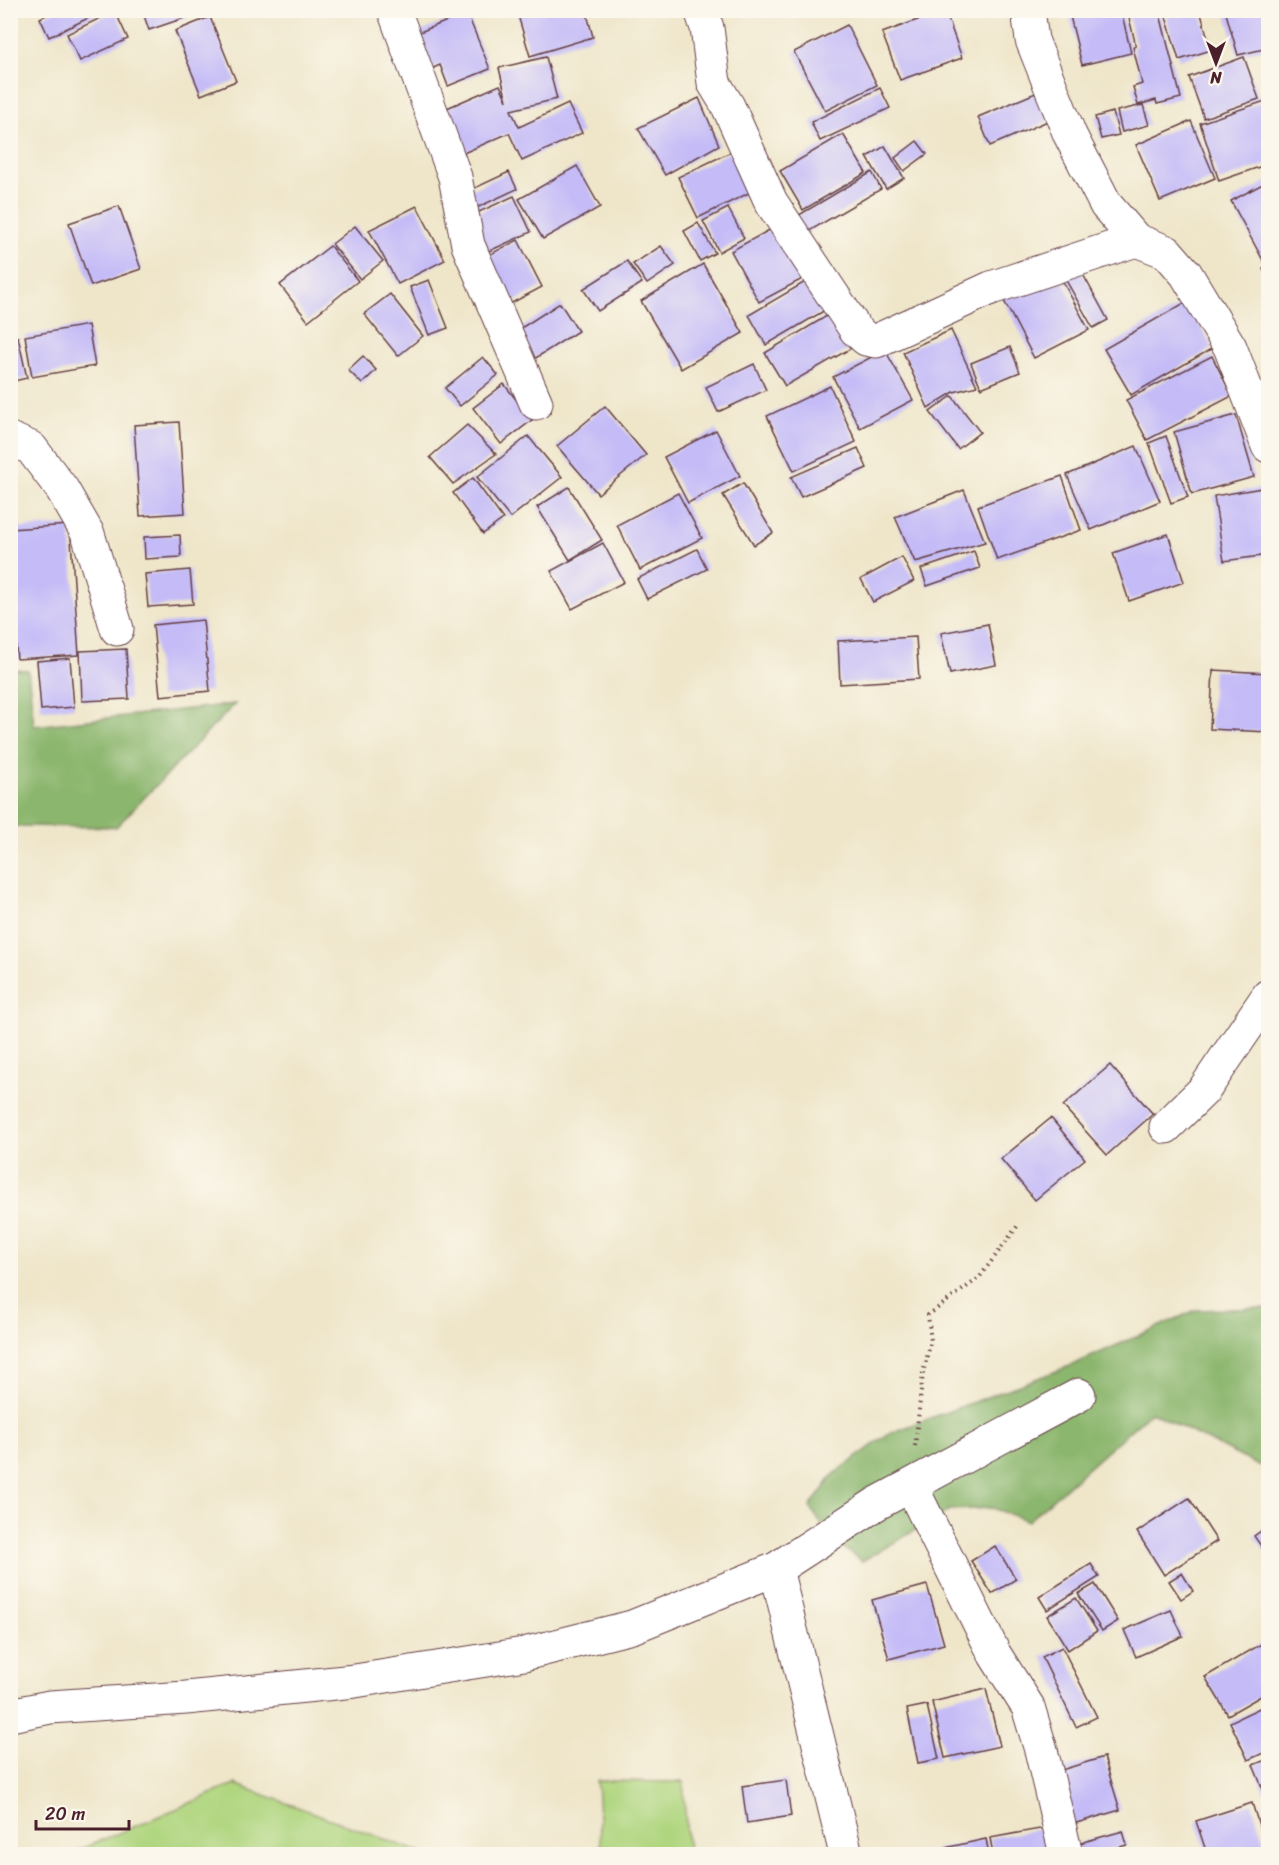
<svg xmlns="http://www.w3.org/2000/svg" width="1279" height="1865" viewBox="0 0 1279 1865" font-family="Sriracha,sans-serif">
<rect width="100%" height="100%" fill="#fbf7ec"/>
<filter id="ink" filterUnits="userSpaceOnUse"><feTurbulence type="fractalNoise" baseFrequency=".0167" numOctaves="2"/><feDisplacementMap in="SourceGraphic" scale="12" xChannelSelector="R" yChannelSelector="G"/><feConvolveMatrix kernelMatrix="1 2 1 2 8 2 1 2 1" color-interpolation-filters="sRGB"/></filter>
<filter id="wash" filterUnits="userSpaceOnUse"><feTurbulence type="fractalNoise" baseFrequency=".008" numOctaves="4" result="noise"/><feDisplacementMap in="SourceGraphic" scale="24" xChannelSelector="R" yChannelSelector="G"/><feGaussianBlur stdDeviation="1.35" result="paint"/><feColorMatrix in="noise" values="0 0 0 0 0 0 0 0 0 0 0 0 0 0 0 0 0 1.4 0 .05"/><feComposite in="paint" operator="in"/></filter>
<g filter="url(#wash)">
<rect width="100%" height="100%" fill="#efe6ca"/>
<!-- green -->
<g fill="#afd57e" stroke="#7c7a54" stroke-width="1.5">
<path d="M597,1781L683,1782L688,1854H601Z"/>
<path d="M235,1784L425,1854H69Z"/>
</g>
<!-- forest -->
<g fill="#8bb66d" stroke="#6a6a4c" stroke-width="1.5">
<path d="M10,669L28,670L34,726L235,704L116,827L11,826Z"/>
<path d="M1268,1308V1459L1259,1466L1151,1412L1028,1521L992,1508L950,1510L862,1561L832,1540L810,1507L833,1475L888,1434L1070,1366L1196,1310Z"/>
</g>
<g id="blocks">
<!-- building -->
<g fill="#c4bbf7">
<path d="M56,10H105L49,37L40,18Z"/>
<path d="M142,10H205V11L149,30Z"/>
<path d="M523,10H586L593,37L530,56L517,12Z"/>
<path d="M945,10L962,58L900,80L882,33Z"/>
<path d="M1074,10H1121L1131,53L1082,65L1069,12Z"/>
<path d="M1127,10H1159L1181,98L1157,104L1156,100L1138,105L1133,87L1142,84L1133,47L1136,46Z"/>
<path d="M1164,10H1200L1211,50L1179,60Z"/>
<path d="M1225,10H1268V48L1238,55Z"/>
<path d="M115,11L128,39L80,61L67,34Z"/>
<path d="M467,13L490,69L448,86L440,65L429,70L415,34Z"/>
<path d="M210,17L236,81L201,95L175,31Z"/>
<path d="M847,25L877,85L825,111L794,52Z"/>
<path d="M546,57L557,99L511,110L519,127L568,104L582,133L522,161L509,133L459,155L440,111L500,85L507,101L499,68Z"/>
<path d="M1244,57L1259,99L1204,118L1189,77Z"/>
<path d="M1268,77V93L1264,78Z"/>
<path d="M880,88L890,108L820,141L811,122Z"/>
<path d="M1038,92L1050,120L990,146L978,117Z"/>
<path d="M699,98L719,145L665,175L638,128Z"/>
<path d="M1268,100V164L1219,181L1200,123Z"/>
<path d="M1143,105L1149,125L1122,132L1117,111Z"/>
<path d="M1113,112L1119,135L1101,139L1095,117Z"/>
<path d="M1191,121L1215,178L1160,201L1136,145Z"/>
<path d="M843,134L866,173L803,210L780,171Z"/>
<path d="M917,141L927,154L904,171L895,158Z"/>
<path d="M885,146L904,178L886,189L867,157Z"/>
<path d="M737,149L757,189L698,218L678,177Z"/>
<path d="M577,166L600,207L543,239L519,199Z"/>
<path d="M509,172L517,189L472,210L464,193Z"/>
<path d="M872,172L881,189L804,234L794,218Z"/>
<path d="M1268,181V260L1264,262L1231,201Z"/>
<path d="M514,196L531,232L487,252L470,216Z"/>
<path d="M119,206L141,269L91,286L69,223Z"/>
<path d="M417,206L445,260L398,284L369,230Z"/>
<path d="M728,208L744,238L719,252L703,221Z"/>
<path d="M698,223L715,253L700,261L684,231Z"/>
<path d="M782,223L810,275L759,302L731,251Z"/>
<path d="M355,226L383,261L360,279L332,244Z"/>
<path d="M518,240L542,287L508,305L483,258Z"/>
<path d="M330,246L358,281L308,321L280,285Z"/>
<path d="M661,246L675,265L647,284L633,264Z"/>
<path d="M627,261L642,283L598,311L583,289Z"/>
<path d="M703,264L743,333L681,369L641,301Z"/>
<path d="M1268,266V279L1263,269Z"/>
<path d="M1079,267L1108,320L1093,328L1063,275Z"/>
<path d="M1056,269L1089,330L1034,358L1002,297Z"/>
<path d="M817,275L834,305L766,345L749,315Z"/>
<path d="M429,280L448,328L429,335L410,287Z"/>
<path d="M390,294L423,336L398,356L364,314Z"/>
<path d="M1186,302L1213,348L1131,395L1104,349Z"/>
<path d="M560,303L578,331L528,363L510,335Z"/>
<path d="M835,311L855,346L785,386L765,353Z"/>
<path d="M88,325L95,366L32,377L25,336Z"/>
<path d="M951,330L977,386L954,392L928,408L903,352Z"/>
<path d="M18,337L27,378L10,382V339Z"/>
<path d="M1010,347L1020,372L981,388L971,363Z"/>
<path d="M885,350L913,400L860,428L833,377Z"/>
<path d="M363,356L376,370L362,384L348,370Z"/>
<path d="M1212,356L1232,396L1147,440L1126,400Z"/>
<path d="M483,357L498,375L460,406L445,388Z"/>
<path d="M754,364L766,390L718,412L706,387Z"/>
<path d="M504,384L532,420L501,444L473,408Z"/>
<path d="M830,386L856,442L794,471L767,416Z"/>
<path d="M952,396L980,432L958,449L930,412Z"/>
<path d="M605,406L646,455L598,494L557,446Z"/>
<path d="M1236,415L1254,477L1192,494L1174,432Z"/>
<path d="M179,422L185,513L140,516L134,425Z"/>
<path d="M467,425L496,454L453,484L430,457Z"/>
<path d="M716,430L740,476L688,503L664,457Z"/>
<path d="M528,436L562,477L510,518L477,477Z"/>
<path d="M1166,436L1188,497L1171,503L1149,443Z"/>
<path d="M1136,446L1160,501L1091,530L1067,475Z"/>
<path d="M858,448L867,468L801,497L791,477Z"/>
<path d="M1062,476L1081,530L997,560L978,506Z"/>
<path d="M473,478L503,519L483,534L453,493Z"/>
<path d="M743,483L773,533L754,545L723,495Z"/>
<path d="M569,487L602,540L570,560L537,507Z"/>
<path d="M1268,487V555L1224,561L1214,496Z"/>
<path d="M964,490L985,542L915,562L895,517Z"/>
<path d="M678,493L702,538L640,570L617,525Z"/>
<path d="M70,525L79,655L17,659L10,574V529Z"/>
<path d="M1168,534L1184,582L1129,601L1113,553Z"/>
<path d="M180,535L181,557L145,559L144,537Z"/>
<path d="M603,543L624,582L572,609L551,571Z"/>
<path d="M697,549L707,569L647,599L637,579Z"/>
<path d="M974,551L980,568L927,586L921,569Z"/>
<path d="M902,557L914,581L873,602L861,579Z"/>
<path d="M190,570L193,604L148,607L145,574Z"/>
<path d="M203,620L210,691L160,696L153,625Z"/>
<path d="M988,624L996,665L950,674L941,633Z"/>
<path d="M916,637L919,679L840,684L838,641Z"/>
<path d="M126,649L129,699L82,701L80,651Z"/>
<path d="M70,658L74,707L41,710L37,661Z"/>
<path d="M1213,670L1268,673V732L1210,729Z"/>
<path d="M1110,1065L1153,1114L1107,1155L1063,1106Z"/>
<path d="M1051,1118L1085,1159L1035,1200L1001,1159Z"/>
<path d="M1189,1498L1217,1541L1164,1575L1137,1532Z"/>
<path d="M1268,1526V1556L1254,1536Z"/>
<path d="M995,1546L1016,1579L992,1594L971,1561Z"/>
<path d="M1091,1564L1099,1577L1047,1610L1039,1597Z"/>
<path d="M1182,1573L1193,1591L1181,1599L1169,1581Z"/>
<path d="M1095,1584L1118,1621L1102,1631L1078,1594Z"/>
<path d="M927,1585L944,1644L889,1659L872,1600Z"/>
<path d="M1076,1598L1097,1631L1068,1650L1047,1616Z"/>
<path d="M1171,1610L1183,1636L1136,1657L1124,1630Z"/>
<path d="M1268,1640V1692L1228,1715L1205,1677Z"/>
<path d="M1062,1647L1097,1717L1076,1727L1042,1657Z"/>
<path d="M986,1689L1000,1746L945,1758L932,1702Z"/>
<path d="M1268,1704V1751L1248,1760L1230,1722Z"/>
<path d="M927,1705L939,1759L918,1763L907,1709Z"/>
<path d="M1104,1757L1120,1810L1073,1824L1058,1771Z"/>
<path d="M1268,1759V1790L1264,1792L1253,1765Z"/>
<path d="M786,1780L791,1816L747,1823L742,1786Z"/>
<path d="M1268,1800V1817L1263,1802Z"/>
<path d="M1252,1803L1268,1854H1207L1196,1821Z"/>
<path d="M1045,1828L1050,1854H993L990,1838Z"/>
<path d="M1123,1831L1127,1845L1095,1854H1079L1076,1844Z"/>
<path d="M986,1839L989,1854H936L935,1850Z"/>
</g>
</g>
</g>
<g filter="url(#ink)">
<use href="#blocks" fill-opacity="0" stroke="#633d43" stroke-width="1.5"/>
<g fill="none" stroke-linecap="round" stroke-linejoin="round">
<defs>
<g id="minor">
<path d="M394,10L455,177L468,245L536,403"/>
<path d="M701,10L707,28L714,83L728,106L771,202L856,330L866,339L876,341L991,288L1136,240L1167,252L1186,274L1230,347L1268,446"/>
<path d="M1028,10L1032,40L1070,135L1106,205L1136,240"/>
<path d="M10,439L31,448L62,489L88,534L117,629"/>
<path d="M1166,1127L1204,1090L1268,996"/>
<path d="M911,1486L995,1655L1028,1707L1041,1750L1066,1854"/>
<path d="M776,1569L846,1854"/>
<path d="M10,1715L50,1707L186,1698L355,1681L524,1654L632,1627L776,1569L876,1504L1079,1395"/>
</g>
</defs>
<!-- minor casing -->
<use href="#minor" stroke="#633d43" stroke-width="35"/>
<!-- path -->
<path stroke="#633d43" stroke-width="4" stroke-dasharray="1.5 4.5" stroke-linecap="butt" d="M915,1446L923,1373L931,1341L928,1315L979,1278L1019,1224"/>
<!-- minor -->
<use href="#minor" stroke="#fff" stroke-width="33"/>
</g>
</g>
<!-- margin -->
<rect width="1279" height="1865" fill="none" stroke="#fbf7ec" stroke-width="36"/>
<!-- north arrow -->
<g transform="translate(1216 63) rotate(180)" stroke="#fbf7ec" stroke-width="4.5" paint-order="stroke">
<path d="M0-4.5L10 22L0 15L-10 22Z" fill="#4a1f2b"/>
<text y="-9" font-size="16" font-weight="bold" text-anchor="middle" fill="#4a1f2b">N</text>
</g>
<!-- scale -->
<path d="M36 1820v9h93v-9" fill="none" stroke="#4a1f2b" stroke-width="3"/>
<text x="45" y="1820" font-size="18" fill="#4a1f2b" stroke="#fbf7ec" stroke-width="4.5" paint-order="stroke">20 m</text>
</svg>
